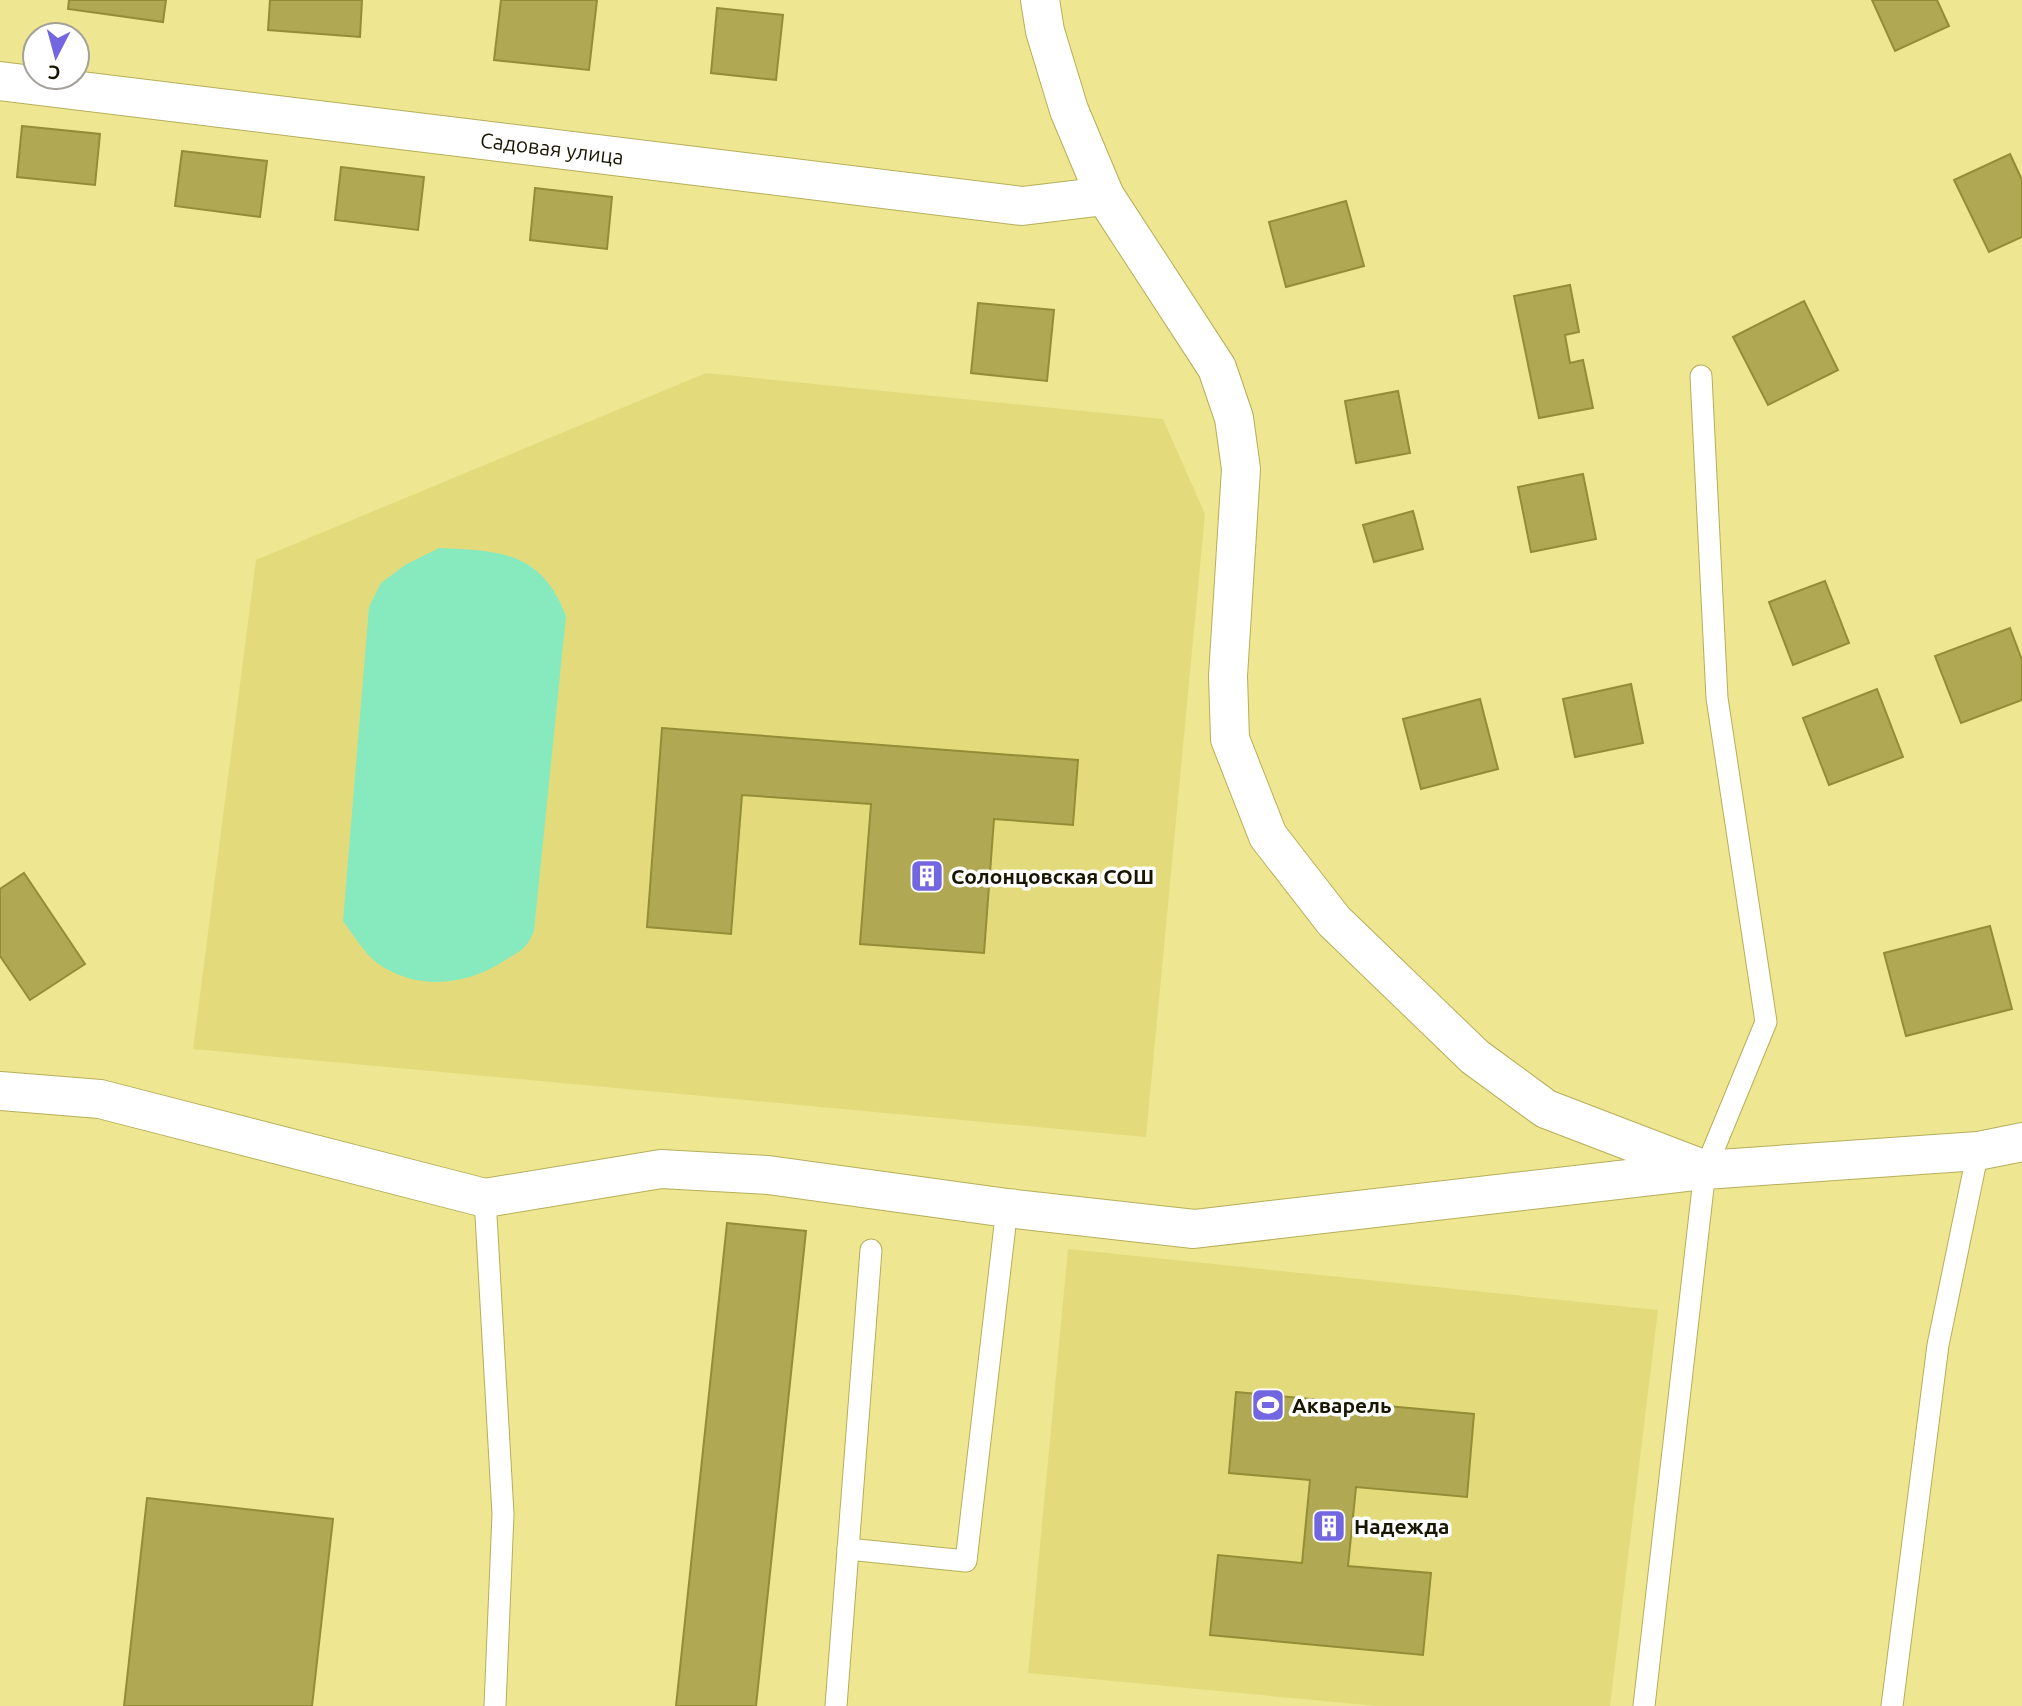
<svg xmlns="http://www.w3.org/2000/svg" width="2022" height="1706" viewBox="0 0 2022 1706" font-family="Ubuntu,sans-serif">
<rect width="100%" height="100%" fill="#eee690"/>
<!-- built -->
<g fill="#e3db7b">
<path d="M706,373L1163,419L1205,514L1146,1137L193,1049L256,560Z"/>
<path d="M1068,1249L1658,1310L1610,1706H1377L1028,1673Z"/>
</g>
<!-- park -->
<path fill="#87eabf" d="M439,548C501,551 541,551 566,616L534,931C527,949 520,951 504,961C465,986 417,991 377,963C364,953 353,934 343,921L369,607L381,583L405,565Z"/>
<!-- building -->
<g fill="#b0a853" stroke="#958d36" stroke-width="2">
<path d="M69,0H166L163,22L68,9Z"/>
<path d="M270,0H362L360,37L268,30Z"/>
<path d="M501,0H597L589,70L494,60Z"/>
<path d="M1872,0H1937L1949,26L1895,51Z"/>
<path d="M717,8L783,15L776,80L711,73Z"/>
<path d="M22,126L100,134L95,185L17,177Z"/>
<path d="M182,151L267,161L260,217L175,206Z"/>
<path d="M2010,154L2022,180V237L1989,252L1954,180Z"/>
<path d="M341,167L424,177L418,230L335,220Z"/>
<path d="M535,188L612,197L607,249L530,240Z"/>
<path d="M1346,201L1364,266L1286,287L1269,222Z"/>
<path d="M1570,285L1579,332L1565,335L1570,363L1583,360L1593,408L1539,418L1514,296Z"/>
<path d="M1804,301L1838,370L1768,405L1733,337Z"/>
<path d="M978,303L1054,310L1047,381L971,373Z"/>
<path d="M1398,391L1410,453L1356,463L1345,401Z"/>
<path d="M1583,474L1596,539L1531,552L1518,487Z"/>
<path d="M1413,511L1423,549L1374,562L1363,525Z"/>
<path d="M1825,581L1849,643L1793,665L1769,602Z"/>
<path d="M2010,628L2022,660V700L1961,723L1935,656Z"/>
<path d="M1631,684L1643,743L1575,757L1563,699Z"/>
<path d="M1877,689L1903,757L1829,785L1803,718Z"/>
<path d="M1480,699L1498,769L1421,789L1403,719Z"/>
<path d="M662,728L1078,760L1073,825L994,819L984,953L860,944L871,804L742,795L731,934L647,927Z"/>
<path d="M24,873L85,964L30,1000L0,956V889Z"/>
<path d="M1990,926L2012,1009L1906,1036L1884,953Z"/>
<path d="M727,1223L806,1231L756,1706H676Z"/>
<path d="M1236,1392L1474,1414L1467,1497L1356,1487L1348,1566L1431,1573L1423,1655L1210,1635L1218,1555L1302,1563L1310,1480L1229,1473Z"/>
<path d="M147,1498L333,1519L312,1706H124Z"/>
</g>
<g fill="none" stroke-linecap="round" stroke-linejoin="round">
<defs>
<g id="service">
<path d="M485,1198L503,1514L495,1706"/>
<path d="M848,1549L966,1561L1007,1208"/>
<path d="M836,1706L871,1250"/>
<path d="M1644,1706L1705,1170L1766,1022L1717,698L1701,376"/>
<path d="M1892,1706L1938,1345L1978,1151"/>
</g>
<g id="minor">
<path d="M1040,0L1045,31L1069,110L1105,196L1217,368L1234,418L1241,469L1228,676L1230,739L1268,836L1334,921L1475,1057L1546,1109L1700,1168"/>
<path d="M0,81L1022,206L1105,196"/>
<path d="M0,1091L100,1099L485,1198L661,1169L768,1175L1007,1208L1194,1229L1705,1170L1978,1151L2022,1142"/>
</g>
</defs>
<!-- service casing -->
<use href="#service" stroke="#b6af5a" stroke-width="23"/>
<!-- minor casing -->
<use href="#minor" stroke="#b6af5a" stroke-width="40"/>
<!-- service -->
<use href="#service" stroke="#fff" stroke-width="21"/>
<!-- minor -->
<use href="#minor" stroke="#fff" stroke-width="38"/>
</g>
<!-- icons -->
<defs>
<symbol id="building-square" viewBox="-11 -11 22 22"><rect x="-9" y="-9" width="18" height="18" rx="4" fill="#7366e1" stroke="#fff"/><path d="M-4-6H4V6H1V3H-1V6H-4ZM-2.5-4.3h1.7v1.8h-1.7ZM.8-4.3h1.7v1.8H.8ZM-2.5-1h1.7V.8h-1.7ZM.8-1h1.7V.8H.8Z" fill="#fff"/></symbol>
<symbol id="stadium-square" viewBox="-11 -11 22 22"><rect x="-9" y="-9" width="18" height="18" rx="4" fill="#7366e1" stroke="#fff"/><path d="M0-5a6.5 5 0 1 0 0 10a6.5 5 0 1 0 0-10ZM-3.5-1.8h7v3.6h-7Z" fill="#fff"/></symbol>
</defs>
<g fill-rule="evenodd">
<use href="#building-square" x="908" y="857" width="38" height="38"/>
<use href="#stadium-square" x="1249" y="1386" width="38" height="38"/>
<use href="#building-square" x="1310" y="1507" width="38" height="38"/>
</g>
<g text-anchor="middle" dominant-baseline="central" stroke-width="7" stroke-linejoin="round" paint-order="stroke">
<!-- street labels -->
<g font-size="21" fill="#181500" stroke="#fff">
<text transform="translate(552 148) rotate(7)">Садовая улица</text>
</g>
<!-- poi labels -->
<g font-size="21" font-weight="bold" fill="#181500" stroke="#fff" text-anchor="start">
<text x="951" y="876">Солонцовская СОШ</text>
<text x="1292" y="1405">Акварель</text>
<text x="1354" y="1526">Надежда</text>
</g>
</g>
<!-- north arrow -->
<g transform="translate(56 56) rotate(186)"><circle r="33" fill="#ffffff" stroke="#a3a199" stroke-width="2"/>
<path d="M0-5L12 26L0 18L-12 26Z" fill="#7366e1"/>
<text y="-10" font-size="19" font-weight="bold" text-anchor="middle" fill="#181500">С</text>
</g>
</svg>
